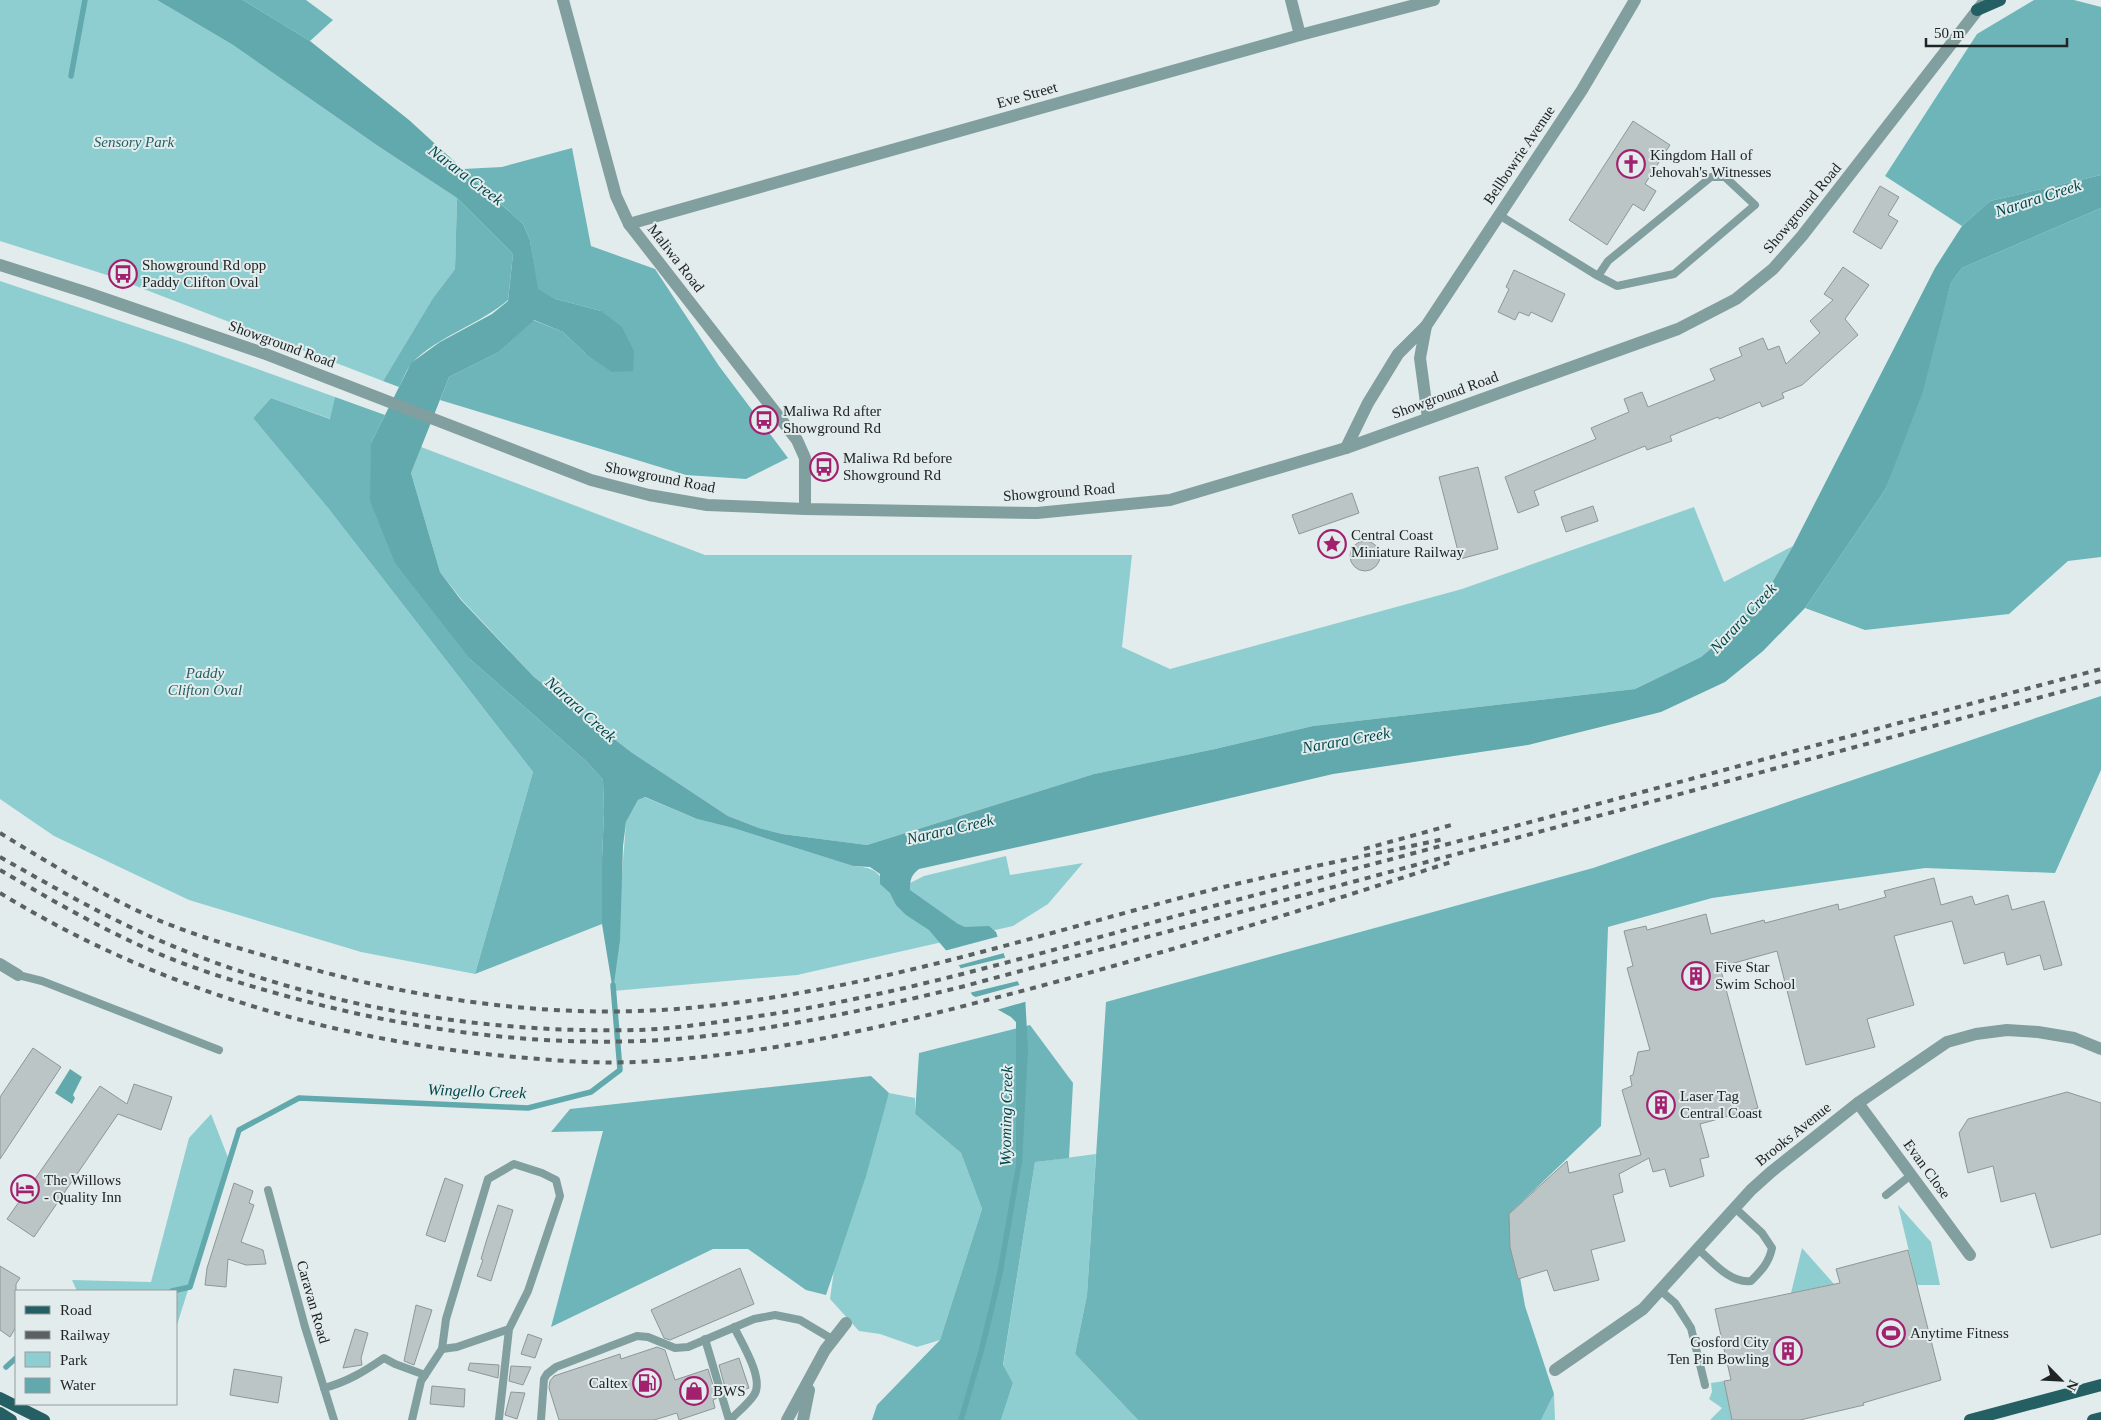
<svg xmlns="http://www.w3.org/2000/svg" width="2101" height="1420" viewBox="0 0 2101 1420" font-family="Georgia,serif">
<rect width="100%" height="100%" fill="#e2eced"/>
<!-- green -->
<g fill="#8fced0">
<path d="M0,0H157L233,45L378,146L457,198L455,269L433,298L383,381L110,276L0,241Z"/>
<path d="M0,281L185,343L335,397L331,419L271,398L253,418L328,508L533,772L475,974L361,952L189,900L54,836L0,799Z"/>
<path d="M421,447L705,555H1132L1122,647L1170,669L1462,589L1694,507L1724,582L1793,546L1765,595L1726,636L1701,657L1635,689L1313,726L1215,749L1094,774L867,845L782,834L759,828L728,816L631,752L534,677L462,600L440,572L411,473Z"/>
<path d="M644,797L697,819L733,828L853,866C878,868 878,872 890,893L924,876L1006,856L1010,875L1083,863L1048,904L1013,926L797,975L613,991L626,822L638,800Z"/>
<path d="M889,1093L915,1098V1114L961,1153L982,1209L940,1340L917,1347L880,1334L859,1331L830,1299L834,1270Z"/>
<path d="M211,1114L229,1160L176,1328V1291H77L72,1280L151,1282L189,1138Z"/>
<path d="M1096,1154L1087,1295L1075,1354L1138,1420H1001L1013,1383L1003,1366L1035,1162Z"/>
<path d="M1898,1205L1931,1242L1940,1285H1917Z"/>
<path d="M1802,1248L1834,1284L1791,1293Z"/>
<path d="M1724,1381L1732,1420H1710L1722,1408L1709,1399L1712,1392L1711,1383Z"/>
<path d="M1554,1394L1555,1420H1541Z"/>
</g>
<!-- forest -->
<g fill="#6db5b8">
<path d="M243,0H306L333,20L310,41Z"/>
<path d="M2034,0H2074L2101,7V175L1990,201L1962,226L1885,176L1977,34Z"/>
<path d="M572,148L591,246L655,269L719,366L788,458L746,479L686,475L440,400L449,377L499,352L533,320L563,332L586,354L601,311L556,299L537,289L530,240L523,224L463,169L502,167Z"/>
<path d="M457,198L513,254L508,300C479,325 438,336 412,363C407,368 403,379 399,387L383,381L433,298L455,269Z"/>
<path d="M2101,208V557L2068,561L2009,614L1865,630L1805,608L1885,490L1931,355L1951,283L1962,268Z"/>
<path d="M335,397L385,415L371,443L471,660L587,762L603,780L604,812L602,859V924L475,974L533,772L328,508L253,418L271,398L330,419Z"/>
<path d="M2101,696V770L2055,873L1925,868L1712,898L1608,927L1601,1126L1509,1214L1525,1306L1554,1394L1541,1420H1138L1075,1354L1087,1295L1106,1002L1593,868Z"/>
<path d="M1030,1025L1073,1083L1069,1158L1035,1162L1003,1365L1013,1383L1001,1420H872L877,1405L940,1340L982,1209L961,1153L915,1114L919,1053Z"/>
<path d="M871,1076L889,1093L866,1176L826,1295L806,1290L748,1249H713L551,1327L603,1131L551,1132L570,1109Z"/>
</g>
<!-- water -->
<g fill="#61a9ac">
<path d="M157,0H243L310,41L409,120L523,224L530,240L538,289L556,299L601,311L622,327L634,351L633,371L612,372L586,354L563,332L534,320L499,352L449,377L411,473L440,572L461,600L534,677L631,752L728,816L759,828L782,834L867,845L1094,774L1215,749L1313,726L1635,689L1701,657L1726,636L1765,595L1793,546L1935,268L1962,226L1990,201L2101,175V208L1962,268L1951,283L1922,394L1885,490L1805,608L1763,651L1725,682L1661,712L1528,745L1333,774L1103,828L919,869C911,875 910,880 910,890L958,924L965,927L989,926L996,932L1006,960L1025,995L1028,1049L1022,1164L1018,1174L1016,1166V1022L1011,1017L972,995L960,967L929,930L906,915L896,905L890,893L880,884V874L870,867L853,866L733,828L697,819L645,797L638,800L626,822L623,846L620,940L613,991L602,924V859L604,812L603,780L587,762L471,660L395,563L370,501L371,443L411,363L440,342L492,314L508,301L513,254L457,198L378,146L233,45Z"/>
<path d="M70,1069L82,1077L73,1095L75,1098L72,1104L55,1093Z"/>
</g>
<!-- pier -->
<g fill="#e2eced">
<path d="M1000,936L1004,953L956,966L944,951Z"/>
<path d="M1008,957L1018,981L969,993L958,969Z"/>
<path d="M1023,984L1028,1001L993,1011L972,998Z"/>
</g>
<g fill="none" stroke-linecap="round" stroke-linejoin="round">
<!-- stream -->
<g stroke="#61a9ac" stroke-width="5.5">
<path d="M71,76L85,0"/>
<path d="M172,1291L190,1287L239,1130L299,1098L528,1108L591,1092L620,1070L613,985"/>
<path d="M6,1367L16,1358"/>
<path d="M961,1420L982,1348L1000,1273L1018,1169"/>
</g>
</g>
<!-- building -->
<g fill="#bbc5c6" stroke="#8d9797">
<path d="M1633,121L1670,145L1645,184L1656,191L1644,211L1633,204L1607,245L1569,220Z"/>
<path d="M1880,186L1899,197L1888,215L1898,221L1881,249L1853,232Z"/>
<path d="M1843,267L1869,285L1845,319L1858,335L1802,385L1782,393L1784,398L1762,407L1760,402L1719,419L1718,417L1670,436L1672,441L1647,450L1645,446L1534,491L1539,505L1518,513L1505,477L1596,439L1591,428L1629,412L1624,399L1642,392L1648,407L1715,380L1710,369L1742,356L1739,348L1763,338L1768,350L1779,346L1786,364L1820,333L1810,321L1833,300L1824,294Z"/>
<path d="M1514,270L1565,294L1552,322L1531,312L1529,316L1519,312L1515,320L1498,312L1509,289L1506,287Z"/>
<path d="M1478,467L1498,549L1460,559L1439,477Z"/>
<path d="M1352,493L1359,513L1299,534L1292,515Z"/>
<path d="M1593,506L1598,521L1566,532L1561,517Z"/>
<circle cx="1365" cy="556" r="15"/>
<path d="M1934,878L1941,905L1972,896L1975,905L2008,895L2012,910L2044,901L2062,965L2044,970L2040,955L2007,965L2004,952L1964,964L1952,921L1894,936L1914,1005L1867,1019L1875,1047L1806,1065L1777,951L1720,967L1758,1108L1700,1124L1709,1157L1700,1159L1704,1176L1670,1187L1665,1169L1653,1172L1649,1158L1619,1174L1623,1192L1613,1195L1625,1241L1591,1250L1599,1280L1554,1291L1547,1270L1518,1279L1510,1247L1509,1214L1567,1161L1569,1173L1641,1155L1622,1090L1632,1086L1630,1076L1633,1075L1638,1052L1650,1050L1627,968L1633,966L1624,931L1646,926L1647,930L1706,914L1711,934L1764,920L1765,923L1838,904L1839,910L1886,897L1884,891Z"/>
<path d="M33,1048L61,1067L0,1159V1097Z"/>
<path d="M134,1084L172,1097L161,1130L118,1114L34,1237L7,1219L100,1086L127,1104Z"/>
<path d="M2067,1092L2101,1103V1234L2051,1248L2035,1193L2001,1202L1993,1166L1968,1173L1959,1133L1968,1119Z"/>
<path d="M445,1178L463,1185L445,1242L426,1235Z"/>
<path d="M234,1183L253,1191L249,1203L254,1205L241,1242L263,1250L266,1264L246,1265L228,1259L226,1287L205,1285L207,1268Z"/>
<path d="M498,1205L513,1210L491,1281L477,1276L483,1260L481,1259L486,1242Z"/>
<path d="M1908,1250L1941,1380L1863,1403L1864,1405L1800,1420H1732L1724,1381L1731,1380L1715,1309L1840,1283L1836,1269Z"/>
<path d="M0,1266L20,1278L16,1284V1327L10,1337L0,1330Z"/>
<path d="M740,1268L754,1304L670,1340L664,1338L651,1310Z"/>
<path d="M416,1305L432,1310L414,1365L404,1361Z"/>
<path d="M355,1329L368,1333L361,1358L362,1365L343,1368Z"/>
<path d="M528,1334L542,1339L535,1358L521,1354Z"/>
<path d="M657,1347L665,1350L675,1380L708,1369L717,1398L713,1400L715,1408L679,1420L677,1413L654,1420H559L549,1388L550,1381L554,1376L620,1354L621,1359Z"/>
<path d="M739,1358L749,1388L727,1395L719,1365Z"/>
<path d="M470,1363L499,1365L498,1378L468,1370Z"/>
<path d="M511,1366L531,1367L523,1385L509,1381Z"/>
<path d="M234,1369L282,1377L278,1403L230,1395Z"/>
<path d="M432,1386L465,1389L464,1407L430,1404Z"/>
<path d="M511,1392L525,1393L517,1419L505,1415Z"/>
</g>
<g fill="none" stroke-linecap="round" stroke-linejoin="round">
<!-- service -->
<g stroke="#829fa0" stroke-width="8">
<path d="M1499,215L1598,276L1608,261L1711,177H1725L1755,205L1674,274L1617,286L1598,276"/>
<path d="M18,975L42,981L219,1050"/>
<path d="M268,1190L305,1327L334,1420"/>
<path d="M1886,1195L1911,1175"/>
<path d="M1698,1249C1712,1261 1730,1284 1751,1281C1761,1271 1769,1263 1772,1248L1762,1233L1735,1208"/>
<path d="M1660,1290L1675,1303L1691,1328L1705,1385"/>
<path d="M705,1339L729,1420"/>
<path d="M324,1388C347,1382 365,1371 384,1358L395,1364L425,1375"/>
<path d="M499,1419L509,1329L528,1291L560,1196L556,1180L542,1173L514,1164L488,1179L446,1319L442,1349L457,1347L509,1329"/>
<path d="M412,1420L421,1381L442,1349"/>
<path d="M541,1420L544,1379L547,1374L556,1367L637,1336L648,1337L675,1348L688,1347L754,1319L775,1315L800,1320L832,1339"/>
<path d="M730,1420C738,1412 748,1404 754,1395C765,1379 741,1342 734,1327"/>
</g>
<!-- minor -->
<g stroke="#829fa0" stroke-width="12">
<path d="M1291,0L1300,35"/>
<path d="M629,224L1300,35L1434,0"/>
<path d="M1426,326L1420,358L1428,418"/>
<path d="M1346,448L1368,403L1398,354L1426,326L1582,90L1635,0"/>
<path d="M0,964L18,975"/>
<path d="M1858,1103L1970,1255"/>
<path d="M1555,1370L1643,1309L1751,1190L1771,1172L1858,1103L1947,1042L1976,1034L2007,1030L2038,1032L2074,1038L2101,1049"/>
<path d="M787,1420L825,1350L846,1323"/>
<path d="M803,1420L809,1390"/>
</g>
<!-- tertiary -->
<g stroke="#829fa0" stroke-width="12">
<path d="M563,0L616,196L629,224L797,440L805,458V509"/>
<path d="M0,265L88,293L263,353L591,480L649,495L707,505L805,509L1037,513L1170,500L1346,448L1678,329L1736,299L1773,269L1802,236L1983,3"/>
</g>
<!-- primary -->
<g stroke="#246063" stroke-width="12">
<path d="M1977,10L2000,0"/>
<path d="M0,1398L44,1420"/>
<path d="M0,1413L11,1420"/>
<path d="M1970,1420L2101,1385"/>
<path d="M2093,1420L2101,1418"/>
</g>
<!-- rail -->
<g stroke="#5b6061" stroke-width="4" stroke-dasharray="6 6" stroke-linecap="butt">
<path d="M0,833C49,863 98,893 151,917C195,936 241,949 287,962C418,1000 552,1020 688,1008C856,993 1018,941 1180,898C1267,875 1356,858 1444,839"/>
<path d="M1364,849L1455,824"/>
<path d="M0,857C48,884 95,911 145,934C295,1002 470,1034 635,1030C679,1029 723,1021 766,1015C929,990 1085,939 1244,898C1530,823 1815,745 2101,669"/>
<path d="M0,870C46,897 93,924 141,946C185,966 232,981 279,994C407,1030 542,1049 675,1039C771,1031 867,1010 961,987L2101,681"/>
<path d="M0,893C147,983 314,1035 485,1054C535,1059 586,1064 636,1062C755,1057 872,1030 987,1000C1144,960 1297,912 1451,862"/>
</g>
</g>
<!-- icons -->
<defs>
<symbol id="church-ring" viewBox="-11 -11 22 22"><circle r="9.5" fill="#e2eced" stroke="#a3206f" stroke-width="1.5"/><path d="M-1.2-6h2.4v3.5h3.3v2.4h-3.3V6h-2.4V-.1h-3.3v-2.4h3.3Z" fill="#a3206f"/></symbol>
<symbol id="bus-ring" viewBox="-11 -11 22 22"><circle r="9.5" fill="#e2eced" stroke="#a3206f" stroke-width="1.5"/><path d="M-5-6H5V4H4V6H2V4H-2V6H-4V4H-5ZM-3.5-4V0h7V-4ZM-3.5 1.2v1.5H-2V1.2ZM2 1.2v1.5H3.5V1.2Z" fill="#a3206f"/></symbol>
<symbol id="sight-ring" viewBox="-11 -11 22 22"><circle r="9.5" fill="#e2eced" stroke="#a3206f" stroke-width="1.5"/><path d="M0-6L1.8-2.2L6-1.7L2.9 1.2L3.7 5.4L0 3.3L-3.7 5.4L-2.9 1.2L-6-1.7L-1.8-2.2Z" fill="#a3206f"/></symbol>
<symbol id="building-ring" viewBox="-11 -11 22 22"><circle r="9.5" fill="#e2eced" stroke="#a3206f" stroke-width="1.5"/><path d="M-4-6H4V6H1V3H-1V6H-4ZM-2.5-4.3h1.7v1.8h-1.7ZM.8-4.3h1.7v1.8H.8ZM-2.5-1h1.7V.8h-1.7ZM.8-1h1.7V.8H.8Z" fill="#a3206f"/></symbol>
<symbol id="hotel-ring" viewBox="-11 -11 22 22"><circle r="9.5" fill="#e2eced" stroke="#a3206f" stroke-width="1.5"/><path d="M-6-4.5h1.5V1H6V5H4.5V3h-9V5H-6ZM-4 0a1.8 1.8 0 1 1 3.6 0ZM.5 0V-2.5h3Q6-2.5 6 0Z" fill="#a3206f"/></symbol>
<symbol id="stadium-ring" viewBox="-11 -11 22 22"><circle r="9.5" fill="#e2eced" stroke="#a3206f" stroke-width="1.5"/><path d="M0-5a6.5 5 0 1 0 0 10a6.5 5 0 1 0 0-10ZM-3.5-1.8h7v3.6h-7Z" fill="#a3206f"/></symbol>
<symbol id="fuel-ring" viewBox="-11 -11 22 22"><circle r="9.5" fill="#e2eced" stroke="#a3206f" stroke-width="1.5"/><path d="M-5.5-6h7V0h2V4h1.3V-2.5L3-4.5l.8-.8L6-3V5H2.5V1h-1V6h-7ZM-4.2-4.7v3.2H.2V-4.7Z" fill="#a3206f"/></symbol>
<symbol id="shop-ring" viewBox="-11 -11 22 22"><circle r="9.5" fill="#e2eced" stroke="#a3206f" stroke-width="1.5"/><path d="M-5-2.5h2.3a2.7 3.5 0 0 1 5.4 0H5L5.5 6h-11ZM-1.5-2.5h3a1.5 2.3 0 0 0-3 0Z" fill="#a3206f"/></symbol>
</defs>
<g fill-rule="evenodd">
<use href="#church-ring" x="1615" y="148" width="32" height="32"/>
<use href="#bus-ring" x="107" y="258" width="32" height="32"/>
<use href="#bus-ring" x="748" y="404" width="32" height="32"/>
<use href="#bus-ring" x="808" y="451" width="32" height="32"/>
<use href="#sight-ring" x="1316" y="528" width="32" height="32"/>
<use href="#building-ring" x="1680" y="960" width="32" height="32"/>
<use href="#building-ring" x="1645" y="1089" width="32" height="32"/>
<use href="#hotel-ring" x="9" y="1173" width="32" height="32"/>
<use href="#stadium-ring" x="1875" y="1317" width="32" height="32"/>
<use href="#building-ring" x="1772" y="1335" width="32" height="32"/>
<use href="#fuel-ring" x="631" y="1367" width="32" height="32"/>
<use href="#shop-ring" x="678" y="1375" width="32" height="32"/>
</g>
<g text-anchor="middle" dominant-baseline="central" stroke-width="4" stroke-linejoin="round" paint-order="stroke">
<!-- street labels -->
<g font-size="15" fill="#212424" stroke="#e2eced">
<text transform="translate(1027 95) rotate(-16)">Eve Street</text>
<text transform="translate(1519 155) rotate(-56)">Bellbowrie Avenue</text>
<text transform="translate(1802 208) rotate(-50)">Showground Road</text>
<text transform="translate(676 258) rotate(52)">Maliwa Road</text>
<text transform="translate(282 344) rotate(20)">Showground Road</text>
<text transform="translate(1445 395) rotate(-20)">Showground Road</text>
<text transform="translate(660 477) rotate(11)">Showground Road</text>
<text transform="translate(1059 492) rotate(-4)">Showground Road</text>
<text transform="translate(1793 1134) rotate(-39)">Brooks Avenue</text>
<text transform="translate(1927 1169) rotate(54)">Evan Close</text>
<text transform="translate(313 1302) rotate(74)">Caravan Road</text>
</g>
<!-- park labels -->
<g font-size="15" font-style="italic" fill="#246063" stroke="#e2eced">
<text x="134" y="142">Sensory Park</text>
<text x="205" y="673">Paddy<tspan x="205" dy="17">Clifton Oval</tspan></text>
</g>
<!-- poi labels -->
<g font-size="15" fill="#212424" stroke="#e2eced" text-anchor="start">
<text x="1650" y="155">Kingdom Hall of<tspan x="1650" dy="17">Jehovah's Witnesses</tspan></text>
<text x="142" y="265">Showground Rd opp<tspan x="142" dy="17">Paddy Clifton Oval</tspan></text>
<text x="783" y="411">Maliwa Rd after<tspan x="783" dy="17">Showground Rd</tspan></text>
<text x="843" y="458">Maliwa Rd before<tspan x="843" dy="17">Showground Rd</tspan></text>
<text x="1351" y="535">Central Coast<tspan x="1351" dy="17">Miniature Railway</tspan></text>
<text x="1715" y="967">Five Star<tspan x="1715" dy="17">Swim School</tspan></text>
<text x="1680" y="1096">Laser Tag<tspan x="1680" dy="17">Central Coast</tspan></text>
<text x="44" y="1180">The Willows<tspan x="44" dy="17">- Quality Inn</tspan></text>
<text x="1910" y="1333">Anytime Fitness</text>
<text x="1769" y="1342" text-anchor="end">Gosford City<tspan x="1769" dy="17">Ten Pin Bowling</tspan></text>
<text x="628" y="1383" text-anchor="end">Caltex</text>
<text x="713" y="1391">BWS</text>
</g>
<!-- water labels -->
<g font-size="16" font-style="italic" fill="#00474a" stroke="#e2eced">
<text transform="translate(466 175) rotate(37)">Narara Creek</text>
<text transform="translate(2038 198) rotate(-18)">Narara Creek</text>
<text transform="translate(1743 618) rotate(-47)">Narara Creek</text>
<text transform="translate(581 709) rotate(42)">Narara Creek</text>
<text transform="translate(1346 740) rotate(-10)">Narara Creek</text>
<text transform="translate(950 829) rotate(-13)">Narara Creek</text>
<text transform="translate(477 1091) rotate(2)">Wingello Creek</text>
<text transform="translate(1006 1116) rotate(-89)">Wyoming Creek</text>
</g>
</g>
<!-- legend -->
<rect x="15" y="1290" width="162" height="115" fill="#e2eced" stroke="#959c9d"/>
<rect x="25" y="1306" width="25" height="8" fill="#246063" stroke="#959c9d"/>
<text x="60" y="1315" font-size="15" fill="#212424">Road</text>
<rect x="25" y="1331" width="25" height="8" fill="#5b6061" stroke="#959c9d"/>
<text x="60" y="1340" font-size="15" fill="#212424">Railway</text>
<rect x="25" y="1352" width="25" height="15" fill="#8fced0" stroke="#959c9d"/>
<text x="60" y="1365" font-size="15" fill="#212424">Park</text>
<rect x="25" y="1378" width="25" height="15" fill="#61a9ac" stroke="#959c9d"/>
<text x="60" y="1390" font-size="15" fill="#212424">Water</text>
<!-- north arrow -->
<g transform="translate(2061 1380) rotate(114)" stroke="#e2eced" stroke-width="4" paint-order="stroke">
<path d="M0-4L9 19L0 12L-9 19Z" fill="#212424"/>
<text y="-8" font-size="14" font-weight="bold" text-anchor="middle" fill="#212424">N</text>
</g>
<!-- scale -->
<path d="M1926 38v8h141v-8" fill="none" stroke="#212424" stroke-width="2.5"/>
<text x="1934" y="38" font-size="15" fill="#212424" stroke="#e2eced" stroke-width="4" paint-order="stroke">50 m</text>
</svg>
